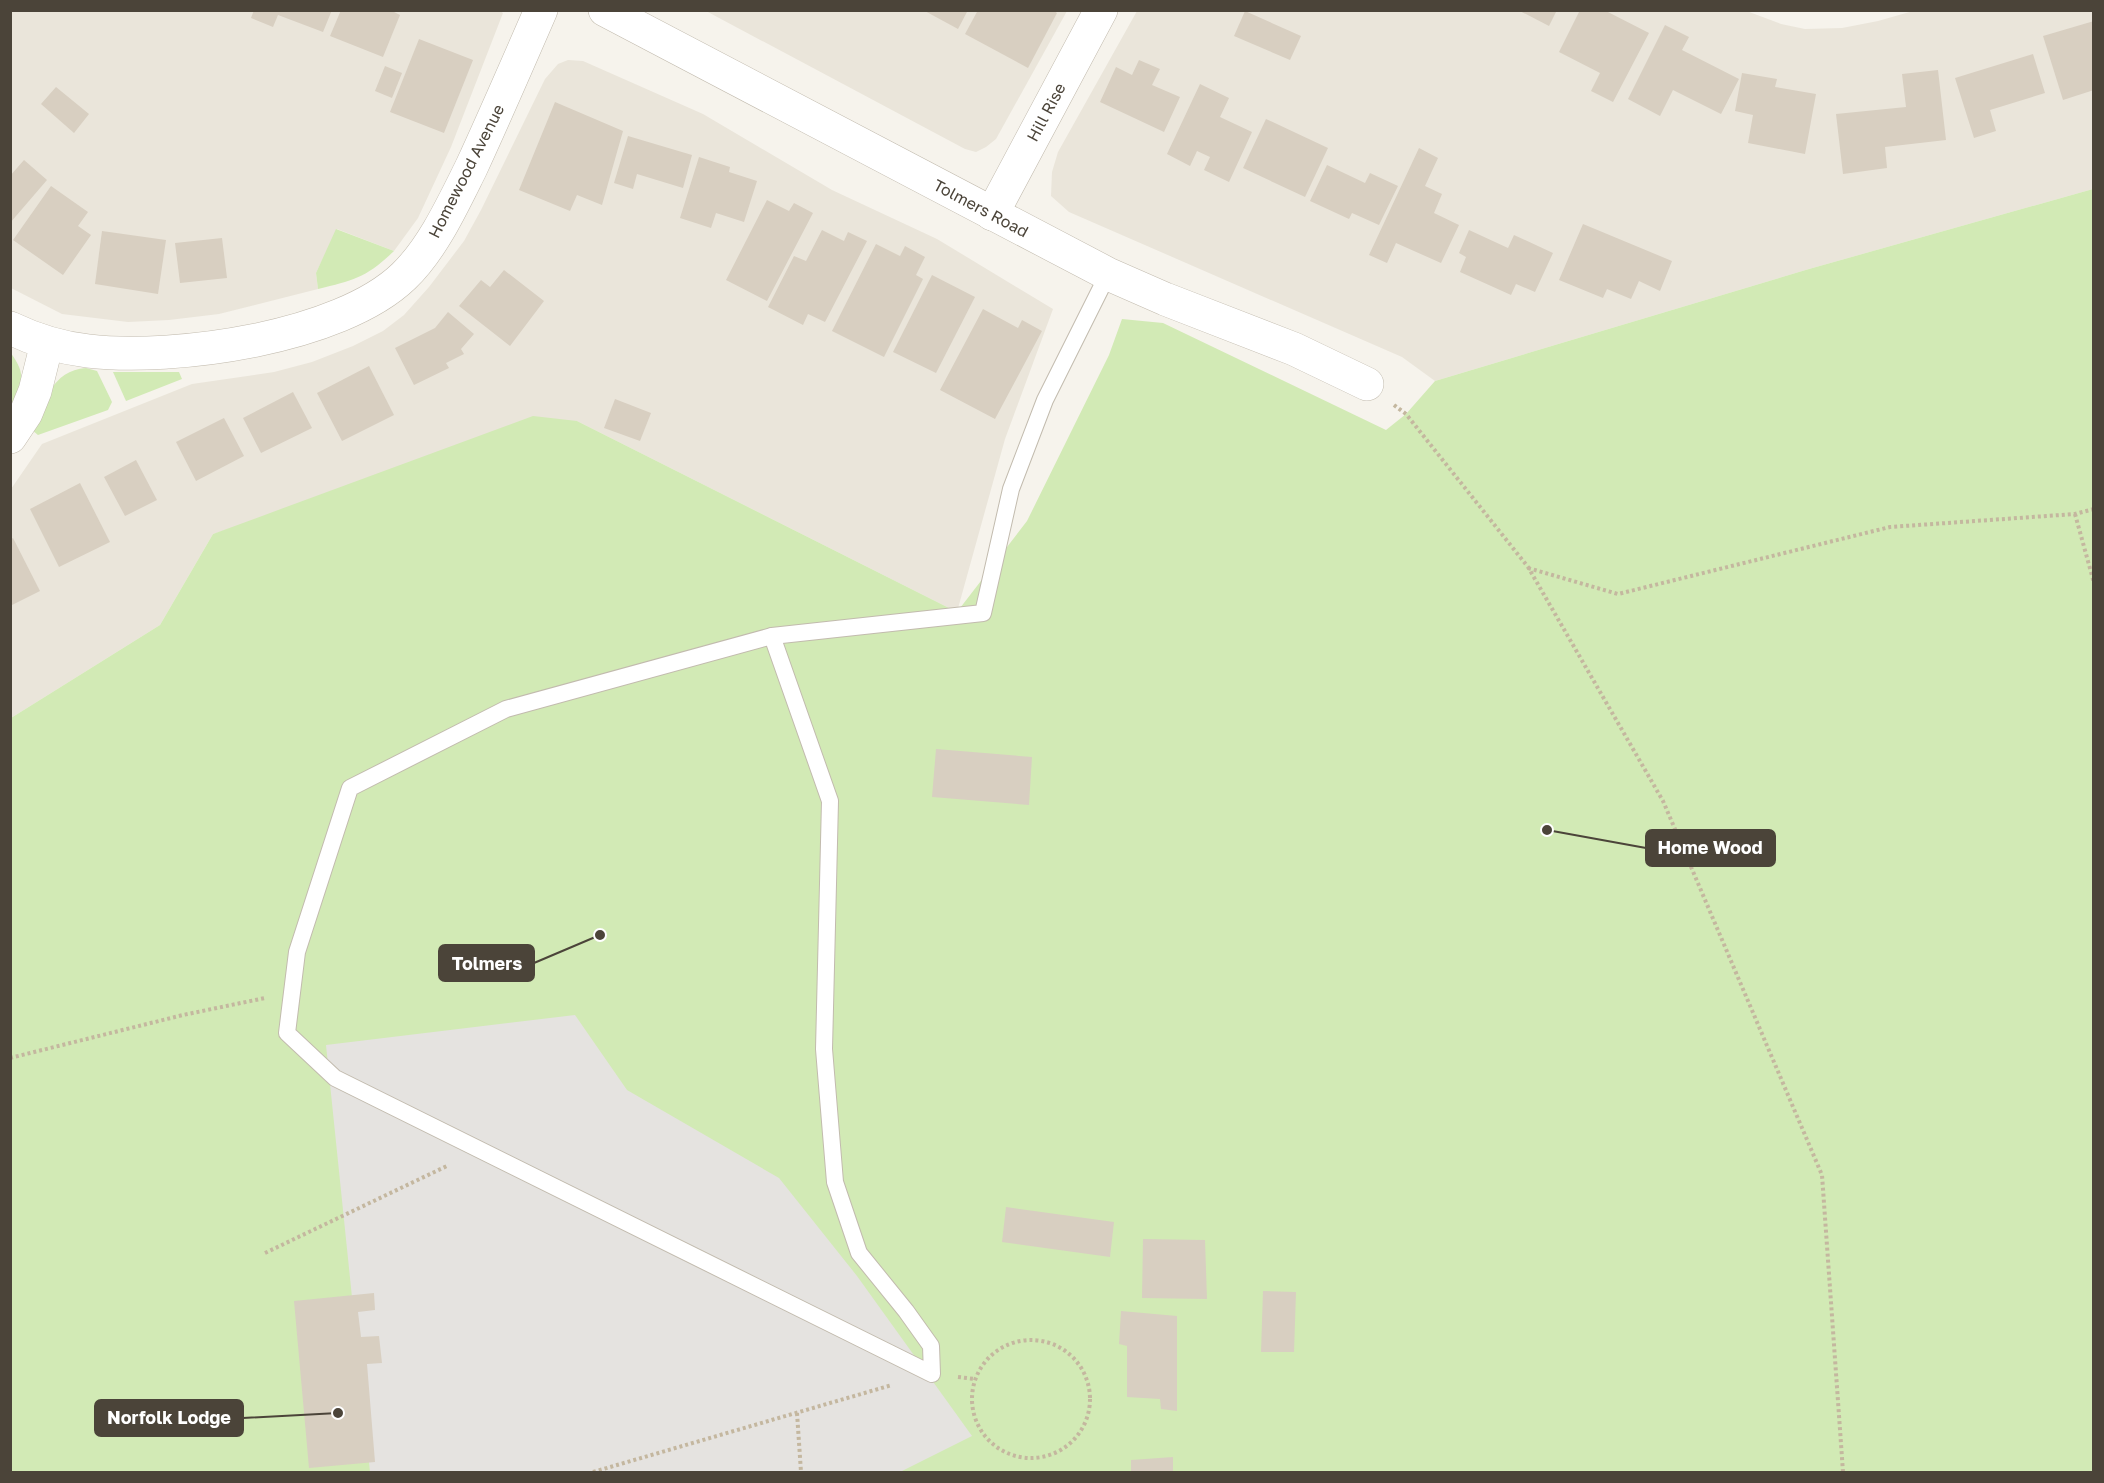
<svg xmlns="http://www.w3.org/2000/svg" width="2104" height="1483" viewBox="0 0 2104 1483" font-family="'Golos Text',sans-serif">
<rect width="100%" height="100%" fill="#f6f3ec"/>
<!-- residential -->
<g fill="#eae5da">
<path d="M499,10L503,13L451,147L418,218L394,251L337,229L316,273L318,289L219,314L169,320L128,322L62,314L11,288L10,11Z"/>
<path d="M1744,10L1781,24L1805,29L1842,28L1878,21L1913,11H2093V189L1809,269L1435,381L1402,357L1069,212L1051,196L1052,172L1058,152L1137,11Z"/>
<path d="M706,11H1067L996,139L986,147L976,152L965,149Z"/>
<path d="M568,60L583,61L703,114L832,190L937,239L1053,309L1005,439L957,612L577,421L213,534L160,625L11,718V489L42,444L192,384L274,372L312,362L353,346L383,331L404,315L429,287L464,241L481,210L545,79L558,64Z"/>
</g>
<!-- green -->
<g fill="#d2eab5">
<path d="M2093,189V1472H11V718L160,625L213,534L533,416L577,421L957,612L1027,521L1109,355L1122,319L1163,323L1386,430L1406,414L1435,381L1809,269Z"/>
<path d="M336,229L394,251C366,278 354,280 318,289L316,273Z"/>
<path d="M10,352C28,376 22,384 10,409Z"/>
<path d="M86,368L97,371L112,402L108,410L38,435L32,430C44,403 52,370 86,368Z"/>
<path d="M113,372H179L182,379L126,401Z"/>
</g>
<!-- parking -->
<path fill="#e5e3e0" d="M575,1015L627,1090L779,1178L857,1276L972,1436L900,1472H370L326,1045Z"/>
<!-- building -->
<g fill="#d8cfc1">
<path d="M254,10H332L323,32L278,15L273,27L251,18Z"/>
<path d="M341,10H390L400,15L383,57L330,36Z"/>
<path d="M923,10H968L958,29Z"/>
<path d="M978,10H1053L1057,13L1028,68L965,34Z"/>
<path d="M1518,10H1557L1549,26Z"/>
<path d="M1580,10H1604L1649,33L1613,102L1591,91L1600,73L1559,52Z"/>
<path d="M1245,11L1301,36L1290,60L1234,36Z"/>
<path d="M2094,21V90L2063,100L2043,36Z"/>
<path d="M1665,25L1689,37L1682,50L1739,79L1721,114L1673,90L1660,116L1628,99Z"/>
<path d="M419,39L473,60L444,133L390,112Z"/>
<path d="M2033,54L2045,93L1990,110L1996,131L1974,138L1955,78Z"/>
<path d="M1139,60L1160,69L1152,85L1180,97L1164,132L1100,102L1116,67L1132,75Z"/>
<path d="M385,66L402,73L392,98L375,91Z"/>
<path d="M1938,70L1946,140L1885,147L1887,168L1843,174L1836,114L1906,107L1902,74Z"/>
<path d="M1742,73L1777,79L1775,87L1816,94L1805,154L1748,143L1753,115L1735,111Z"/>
<path d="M1200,84L1229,98L1220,117L1252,132L1229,182L1204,170L1210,157L1197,151L1190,166L1167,154Z"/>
<path d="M56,87L89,114L74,133L41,104Z"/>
<path d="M555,102L623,131L602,205L577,195L570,211L519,190Z"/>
<path d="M1266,119L1328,148L1305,197L1243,168Z"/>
<path d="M628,136L692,155L683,188L637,174L633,189L614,183Z"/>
<path d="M1419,148L1438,158L1425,186L1442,194L1434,213L1459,225L1441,263L1396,243L1387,263L1369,255Z"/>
<path d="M699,157L730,167L729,172L757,181L744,222L716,213L711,228L680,218Z"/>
<path d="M24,160L47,180L10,223V176Z"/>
<path d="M1327,165L1365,183L1370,173L1398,186L1379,225L1352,213L1349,219L1310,201Z"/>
<path d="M51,186L88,212L78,226L91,235L63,275L13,240Z"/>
<path d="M767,200L789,211L794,203L813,213L767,301L726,280Z"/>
<path d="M1583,224L1672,261L1660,291L1639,281L1631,299L1607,289L1603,298L1559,280Z"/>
<path d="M822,230L844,241L848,232L867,241L825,322L808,314L803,325L768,307L794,256L806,261Z"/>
<path d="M1469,230L1508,248L1514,235L1553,253L1535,292L1516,284L1511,295L1460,272L1466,257L1459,253Z"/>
<path d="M102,231L166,240L158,294L95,284Z"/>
<path d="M222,238L227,278L180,283L175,243Z"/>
<path d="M876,244L900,256L905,246L925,257L916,275L923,279L884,357L832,331Z"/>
<path d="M504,270L544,301L510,346L459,306L481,280L490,287Z"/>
<path d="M932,275L975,297L936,373L893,352Z"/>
<path d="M983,309L1018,328L1022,320L1042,331L995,419L940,390Z"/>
<path d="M448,312L474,334L461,349L464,354L446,363L449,368L414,385L395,348L435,328Z"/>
<path d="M369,366L394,415L342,441L317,393Z"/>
<path d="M293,392L312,428L261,453L243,418Z"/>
<path d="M615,399L651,413L640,441L604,428Z"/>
<path d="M224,418L244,456L196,481L176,442Z"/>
<path d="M136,460L157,500L125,516L104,477Z"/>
<path d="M80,483L110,542L59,567L30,509Z"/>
<path d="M13,538L40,591L10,606V540Z"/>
<path d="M936,749L1032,757L1029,805L932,797Z"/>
<path d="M1006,1207L1114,1222L1110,1257L1002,1242Z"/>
<path d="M1143,1239L1205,1240L1207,1299L1142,1298Z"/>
<path d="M1263,1291L1296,1292L1294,1352H1261Z"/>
<path d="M374,1293L375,1310L358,1312L361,1337L379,1336L382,1363L367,1364L375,1462L309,1468L294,1301Z"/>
<path d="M1121,1311L1177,1316V1411L1161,1409L1160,1399L1127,1397V1346L1119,1344Z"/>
<path d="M1173,1457V1472H1131V1460Z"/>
</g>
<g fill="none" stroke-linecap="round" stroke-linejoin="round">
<defs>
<g id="lane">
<path d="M772,636L830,801L824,1049L835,1182L859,1253L906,1311L931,1346L932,1374L335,1078L287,1033L297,952L350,788L506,709Z"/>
<path d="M772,636L983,613L1011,489L1045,400L1108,274"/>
</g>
<g id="street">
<path d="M605,10L1108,274L1165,299L1294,349L1367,384"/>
<path d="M992,214L1101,10"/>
<path d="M10,328C35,340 62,348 88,351C174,361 340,338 404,276C433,248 453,204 471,168C495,116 518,63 541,10"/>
<path d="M10,437L26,413L35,391L47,343"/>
</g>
</defs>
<!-- lane casing -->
<use href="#lane" stroke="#c2bbae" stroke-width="18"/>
<!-- street casing -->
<use href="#street" stroke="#c2bbae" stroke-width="34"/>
<!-- path -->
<g stroke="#c4b79f" stroke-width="4" stroke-dasharray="3 3" stroke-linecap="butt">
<path d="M1394,405L1406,414L1528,567L1663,801L1822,1175L1843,1472"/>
<path d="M2075,514L2094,583"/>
<path d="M1528,568L1618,594L1890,527L2075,514L2094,509"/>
<path d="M10,1058L183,1015L265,998"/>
<path d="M265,1253L449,1165"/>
<circle cx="1031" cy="1399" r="59"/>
<path d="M958,1377L975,1379"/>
<path d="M797,1413L801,1472"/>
<path d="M593,1472L892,1385"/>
</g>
<!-- lane -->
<use href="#lane" stroke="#fff" stroke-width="16"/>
<!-- street -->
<use href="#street" stroke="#fff" stroke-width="33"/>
</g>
<g text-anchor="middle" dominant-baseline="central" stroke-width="4.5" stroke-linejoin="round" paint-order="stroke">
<!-- street labels -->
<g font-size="16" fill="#4b4439" stroke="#fff">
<text transform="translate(1046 112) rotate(-62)">Hill Rise</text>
<text transform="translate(466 171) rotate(-63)">Homewood Avenue</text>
<text transform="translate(981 208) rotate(28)">Tolmers Road</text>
</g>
</g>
<!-- callouts -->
<path fill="none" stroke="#4b4439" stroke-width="2" d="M1547 830L1646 848M600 935L534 963M338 1413L243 1418"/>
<g fill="#4b4439" stroke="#fff" stroke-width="2">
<circle cx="1547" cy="830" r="6"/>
<circle cx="600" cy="935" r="6"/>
<circle cx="338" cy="1413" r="6"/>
</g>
<g fill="#4b4439" stroke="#4b4439" stroke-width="2">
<rect x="1646" y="830" width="129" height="36" rx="6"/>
<rect x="439" y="945" width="95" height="36" rx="6"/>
<rect x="95" y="1400" width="148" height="36" rx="6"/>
</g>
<g font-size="18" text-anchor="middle" font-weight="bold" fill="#fff">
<text x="1710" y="854">Home Wood</text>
<text x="487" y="970">Tolmers</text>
<text x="169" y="1424">Norfolk Lodge</text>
</g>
<!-- border -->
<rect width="2104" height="1483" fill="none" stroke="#4b4439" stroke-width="24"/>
</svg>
